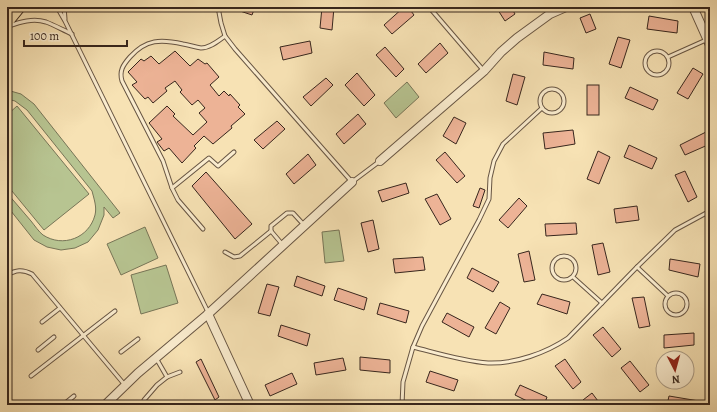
<svg xmlns="http://www.w3.org/2000/svg" width="717" height="412" viewBox="0 0 717 412" font-family="Alegreya,serif">
<rect width="100%" height="100%" fill="#f7e2b4"/>
<filter id="stains"><feTurbulence type="fractalNoise" baseFrequency=".005" numOctaves="4"/><feColorMatrix values="0 0 0 0 .2 0 0 0 0 .09 0 0 0 0 .02 0 0 0 .5 -.17"/></filter>
<radialGradient id="worn" r=".72"><stop offset=".6" stop-color="#630" stop-opacity="0"/><stop offset="1" stop-color="#630" stop-opacity=".3"/></radialGradient>
<!-- green -->
<g fill="#b7c491" stroke="#777557">
<path d="M407,82L419,97L396,118L384,103Z"/>
<path d="M7,90L21,94L34,104L120,213L113,218L104,207V215L98,230L88,242L75,248L61,250L47,247L34,240L7,206V193C15,202 23,212 31,221C35,226 39,232 43,235C63,248 89,238 95,215C97,207 94,199 92,191L27,110L15,101L7,99Z"/>
<path d="M17,106L89,194L44,230L7,185V115Z"/>
<path d="M145,227L158,258L121,275L107,244Z"/>
<path d="M339,230L344,261L325,263L322,232Z"/>
<path d="M166,265L178,303L141,314L131,275Z"/>
</g>
<!-- building -->
<g fill="#edb396" stroke="#37261d">
<path d="M231,7H255L252,15L231,8Z"/>
<path d="M322,7H334L332,30L320,28Z"/>
<path d="M404,7H408L414,15L392,34L384,25Z"/>
<path d="M496,7H511L515,14L505,21Z"/>
<path d="M590,14L596,29L586,33L580,18Z"/>
<path d="M649,16L678,21L677,33L647,29Z"/>
<path d="M618,37L630,40L621,68L609,64Z"/>
<path d="M310,41L312,53L283,60L280,47Z"/>
<path d="M440,43L448,53L426,73L418,64Z"/>
<path d="M385,47L404,69L396,77L376,55Z"/>
<path d="M175,51L190,66L198,59L205,64L207,63L219,77L210,85L219,96L224,91L229,96L230,94L240,105L238,107L245,114L231,126L232,128L213,144L204,136L194,146L196,148L182,163L169,148L164,151L157,142L162,139L149,123L167,106L175,114L173,116L193,135L207,122L199,113L205,108L198,100L192,105L180,92L182,90L175,81L165,88L167,91L153,103L148,97L145,99L132,85L137,82L128,72L141,59L144,61L151,56L159,64Z"/>
<path d="M544,52L574,58L573,69L543,65Z"/>
<path d="M693,68L703,74L688,99L677,93Z"/>
<path d="M357,73L375,95L364,106L345,85Z"/>
<path d="M513,74L525,77L517,105L506,101Z"/>
<path d="M326,78L333,85L311,106L303,97Z"/>
<rect x="587" y="85" width="12" height="30"/>
<path d="M630,87L658,100L653,110L625,98Z"/>
<path d="M358,114L366,124L344,144L336,134Z"/>
<path d="M454,117L466,123L456,144L443,136Z"/>
<path d="M277,121L285,129L263,149L254,140Z"/>
<path d="M573,130L575,144L545,149L543,133Z"/>
<path d="M708,131L710,139V144L685,155L680,145Z"/>
<path d="M629,145L657,158L652,169L624,157Z"/>
<path d="M598,151L610,157L599,184L587,179Z"/>
<path d="M445,152L465,176L457,183L436,160Z"/>
<path d="M308,154L316,165L294,184L286,174Z"/>
<path d="M685,171L697,197L688,202L675,175Z"/>
<path d="M206,172L252,224L235,239L192,186Z"/>
<path d="M406,183L409,193L382,202L378,191Z"/>
<path d="M480,188L485,190L479,208L473,206Z"/>
<path d="M437,194L451,219L440,225L425,199Z"/>
<path d="M519,198L527,206L508,228L499,220Z"/>
<path d="M637,206L639,220L616,223L614,209Z"/>
<path d="M373,220L379,249L368,252L361,223Z"/>
<path d="M576,223L577,234L546,236L545,224Z"/>
<path d="M603,243L610,272L598,275L592,245Z"/>
<path d="M529,251L535,280L524,282L518,254Z"/>
<path d="M423,257L425,270L395,273L393,259Z"/>
<path d="M670,259L700,264L698,277L669,270Z"/>
<path d="M472,268L499,282L493,292L467,278Z"/>
<path d="M297,276L325,286L322,296L294,286Z"/>
<path d="M267,284L279,287L270,316L258,313Z"/>
<path d="M338,288L367,298L364,310L334,300Z"/>
<path d="M542,294L570,302L567,314L537,304Z"/>
<path d="M644,297L650,326L639,328L632,298Z"/>
<path d="M500,302L510,308L496,334L485,328Z"/>
<path d="M380,303L409,311L406,323L377,314Z"/>
<path d="M447,313L474,327L469,337L442,322Z"/>
<path d="M281,325L310,334L307,346L278,336Z"/>
<path d="M603,327L621,349L612,357L593,335Z"/>
<path d="M694,333V345L664,348V335Z"/>
<path d="M360,357L390,360V373L360,370Z"/>
<path d="M343,358L346,370L316,375L314,363Z"/>
<path d="M201,359L219,397L215,400L196,362Z"/>
<path d="M565,359L581,382L573,389L555,366Z"/>
<path d="M630,361L649,385L640,392L621,368Z"/>
<path d="M430,371L458,380L454,391L426,382Z"/>
<path d="M292,373L297,384L270,396L265,385Z"/>
<path d="M520,385L547,397L544,405H535L515,395Z"/>
<path d="M592,393L601,405H587L583,400Z"/>
<path d="M669,396L705,402V405H667Z"/>
</g>
<g fill="none" stroke-linecap="round" stroke-linejoin="round">
<defs>
<g id="service">
<path d="M57,7L65,21L208,312"/>
<path d="M64,7L65,19"/>
<path d="M218,7L221,23L225,36L235,49L352,182L380,161"/>
<path d="M429,7L484,71"/>
<path d="M9,26C20,22 33,18 46,22C54,25 63,30 72,34"/>
<circle cx="657" cy="63" r="12"/>
<path d="M668,57L706,40"/>
<circle cx="552" cy="101" r="12"/>
<path d="M172,188L209,158L218,166L234,152"/>
<path d="M203,229L178,200L172,188L163,161L122,81C119,71 123,65 130,57C146,39 161,39 183,44C189,45 195,47 201,48C210,48 218,41 225,36"/>
<path d="M282,244L271,231V226L287,213H293L304,225"/>
<path d="M225,252L234,257L240,256L271,231"/>
<circle cx="564" cy="268" r="12"/>
<path d="M637,267L668,296"/>
<path d="M7,275C16,270 22,269 32,274L124,384"/>
<path d="M573,277L602,303"/>
<circle cx="676" cy="304" r="11"/>
<path d="M42,322L60,308"/>
<path d="M413,347C437,353 462,361 488,363C515,364 546,353 568,338L637,267L675,230L710,211"/>
<path d="M38,350L54,337"/>
<path d="M121,352L138,339"/>
<path d="M156,358L167,377"/>
<path d="M31,376L115,311"/>
<path d="M144,400L157,385L167,377L180,372"/>
<path d="M63,405L74,396"/>
<path d="M402,405L403,382L413,347L422,326L479,220L489,199L490,178L494,161L503,144L542,108"/>
</g>
<g id="tertiary">
<path d="M693,7L710,45"/>
<path d="M380,161L484,71L501,52L517,38L550,14L566,7"/>
<path d="M208,314L250,405"/>
<path d="M105,405L138,373L208,314L352,182"/>
</g>
<path id="primary" d="M7,23L20,7"/>
</defs>
<!-- service casing -->
<use href="#service" stroke="#675543" stroke-width="5"/>
<!-- tertiary casing -->
<use href="#tertiary" stroke="#675543" stroke-width="10"/>
<!-- primary casing -->
<use href="#primary" stroke="#37261d" stroke-width="12"/>
<!-- service -->
<use href="#service" stroke="#faecce" stroke-width="3"/>
<!-- tertiary -->
<use href="#tertiary" stroke="#faecce" stroke-width="8"/>
<!-- primary -->
<use href="#primary" stroke="#f7e2b4" stroke-width="10"/>
</g>
<!-- margin -->
<rect width="717" height="412" fill="none" stroke="#f7e2b4" stroke-width="24"/>
<rect x="8" y="8" width="701" height="396" fill="none" stroke="#37261d" stroke-width="2"/>
<rect x="12" y="12" width="693" height="388" fill="none" stroke="#37261d"/>
<!-- north arrow -->
<g transform="translate(675 370) rotate(174)"><circle r="19" fill="#faecce" stroke="#ac9d87"/>
<path d="M0-3L7 15L0 10L-7 15Z" fill="#8f2418"/>
<text y="-6" font-size="11" font-weight="bold" text-anchor="middle" fill="#37261d">N</text>
</g>
<!-- scale -->
<path d="M24 40v6h103v-6" fill="none" stroke="#37261d" stroke-width="2"/>
<text x="30" y="40" font-size="12" fill="#37261d" stroke="#faecce" stroke-width="3" paint-order="stroke">100 m</text>
<rect width="100%" height="100%" filter="url(#stains)"/>
<rect width="100%" height="100%" fill="url(#worn)"/>
</svg>
